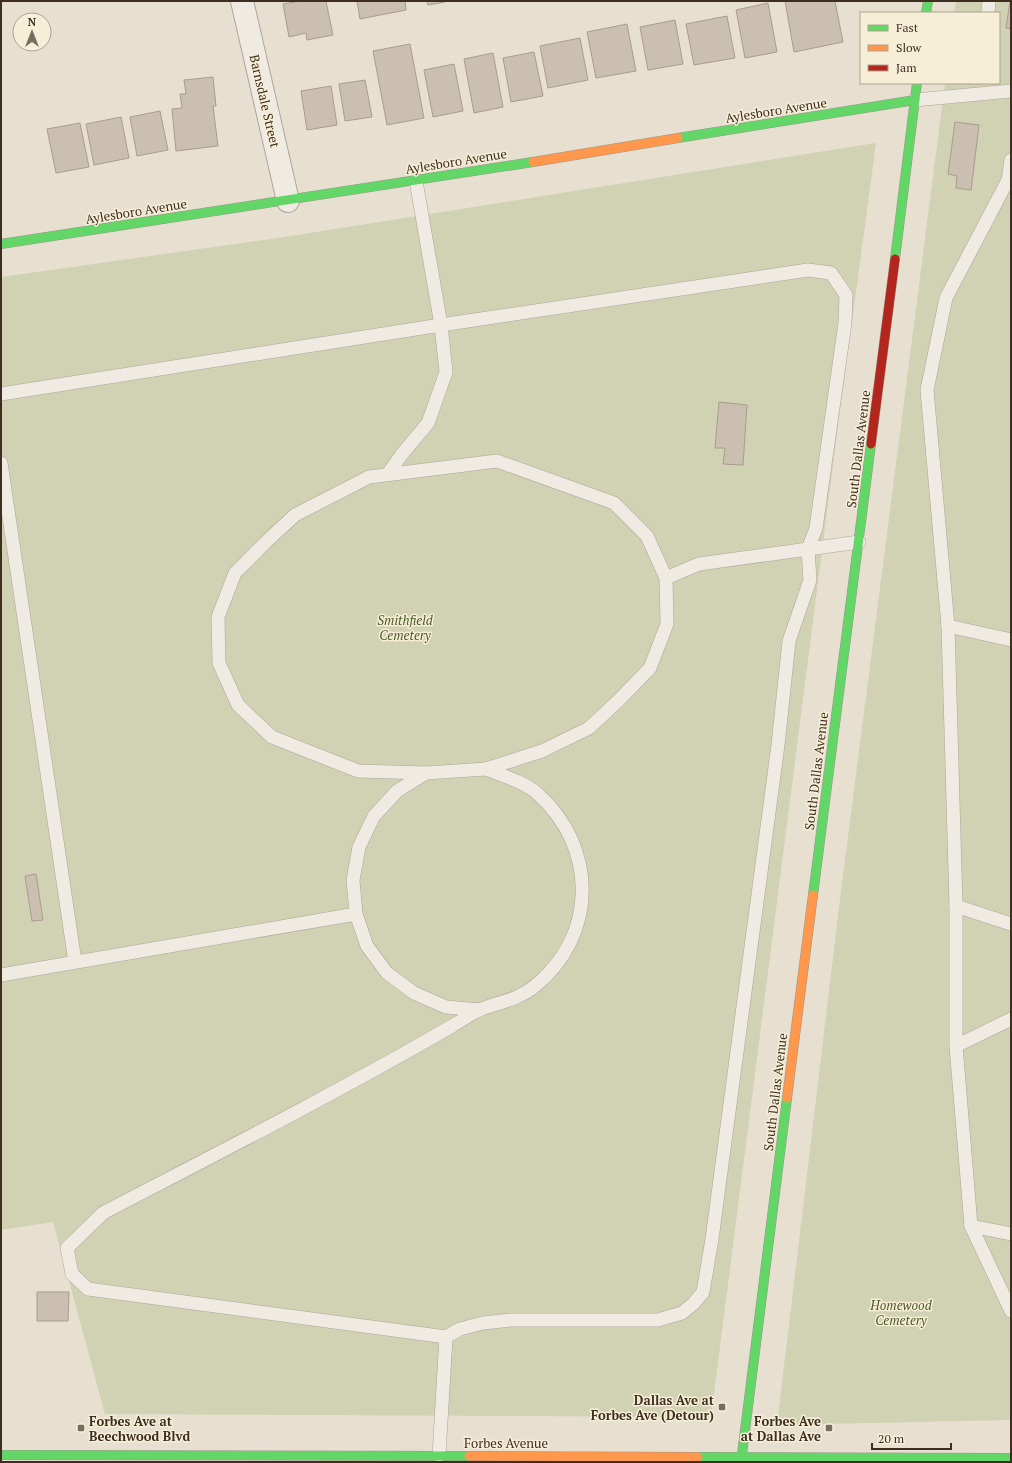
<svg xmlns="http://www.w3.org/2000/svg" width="1012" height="1463" viewBox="0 0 1012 1463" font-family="'PT Serif',serif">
<rect width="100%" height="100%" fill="#e7e0d1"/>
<!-- cemetery -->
<g fill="#d1d1b3">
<path d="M956,1H1011V1420L777,1425L840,899L945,83H999V13H954Z"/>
<path d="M876,143L837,434L711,1417L105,1414L53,1222L1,1230V277L278,238Z"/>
</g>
<!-- building -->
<g fill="#cbbfb2" stroke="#a89c90">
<path d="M300,1H326L333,35L307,40L306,33L289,37L283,4Z"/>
<path d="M357,1H405L406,10L360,19Z"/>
<path d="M427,1H445V2L428,5Z"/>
<path d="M785,1H835L843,42L794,52Z"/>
<path d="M1010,1H1011V29L1006,28Z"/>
<path d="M768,3L777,52L745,58L736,10Z"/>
<path d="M727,16L735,58L694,65L686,24Z"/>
<path d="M675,20L683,64L648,70L640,27Z"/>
<path d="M627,24L636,71L596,78L587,32Z"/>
<path d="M580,38L588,80L548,88L540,46Z"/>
<path d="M410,44L424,118L387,125L373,51Z"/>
<path d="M534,52L543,96L511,102L503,58Z"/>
<path d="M493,53L503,107L474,113L464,59Z"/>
<path d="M454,64L463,111L433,117L424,70Z"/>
<path d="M213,77L216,106H213L218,146L176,151L172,109L182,108L180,94H186L184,80Z"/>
<path d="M365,80L372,117L345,121L339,84Z"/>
<path d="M331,86L337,125L307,130L301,91Z"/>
<path d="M160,111L168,150L137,156L130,117Z"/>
<path d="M121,117L129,158L94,165L86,124Z"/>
<path d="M955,122L979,125L971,190L956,188L957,176L948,174Z"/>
<path d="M80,123L89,167L56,173L47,129Z"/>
<path d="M719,402L747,405L743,465L723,464L725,448H715Z"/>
<path d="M36,874L43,920L32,921L25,876Z"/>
<path d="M37,1292H69L68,1321H37Z"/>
</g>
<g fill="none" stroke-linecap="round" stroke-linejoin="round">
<defs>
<g id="lane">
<path d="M988,13L989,1"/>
<path d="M915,100L1011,91"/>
<path d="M1011,160L1008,180L946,298L927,390L948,626L956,906V1046L971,1226L1011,1311"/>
<path d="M1,394L441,325L808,270L831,273L846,295L845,323L816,528L808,549L810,580L789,641L778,745L712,1239L703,1292L693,1304L682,1313L658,1320H511L483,1323L460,1329L446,1337L439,1455"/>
<path d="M497,461L614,503L647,536L666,578L667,624L650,668L618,701L589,728L542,751L486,769L426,773L358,771L272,737L238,705L219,663L218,617L235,573L268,540L295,515L369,477Z"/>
<path d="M1,463L75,962"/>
<path d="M388,474L402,454L428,423L446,372L441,325L416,181"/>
<path d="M666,578L699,564L859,542"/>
<path d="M948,626L1011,640"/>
<path d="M426,773L397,791L374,816L359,847L353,880L356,914L367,946L387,973L414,993L446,1007L480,1010"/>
<path d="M956,906L1011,924"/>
<path d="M1,975L356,914"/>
<path d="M956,1046L1011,1019"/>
<path d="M971,1226L1011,1234"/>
<path d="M446,1337L88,1289L72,1274L67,1248L103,1213C220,1152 338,1092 452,1026C461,1021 470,1014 479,1010C499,1002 518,1000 535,986C598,935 597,847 538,794C524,782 504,776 486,769"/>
</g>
<path id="street" d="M242,1L288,201"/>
<g id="fast">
<path d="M926,13L928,1"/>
<path d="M678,138L915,100"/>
<path d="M1,244L533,162"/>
<path d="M895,259L917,83"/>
<path d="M813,895L871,444"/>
<path d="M1,1455L469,1456"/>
<path d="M698,1457L1011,1458"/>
<path d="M741,1462L787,1098"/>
</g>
<g id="slow">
<path d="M533,162L678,138"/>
<path d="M787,1098L813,895"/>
<path d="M469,1456L698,1457"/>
</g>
<path id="jam" d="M871,444L895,259"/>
</defs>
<!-- lane casing -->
<use href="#lane" stroke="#ada599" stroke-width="14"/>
<!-- street casing -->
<use href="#street" stroke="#ada599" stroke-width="24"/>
<!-- fast casing -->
<use href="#fast" stroke="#9c958a" stroke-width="10"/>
<!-- slow casing -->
<use href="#slow" stroke="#9c958a" stroke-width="10"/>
<!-- jam casing -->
<use href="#jam" stroke="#9c958a" stroke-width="10"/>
<!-- lane -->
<use href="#lane" stroke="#efebe3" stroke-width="13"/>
<!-- street -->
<use href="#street" stroke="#efebe3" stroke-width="22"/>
<!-- fast -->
<use href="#fast" stroke="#63d668" stroke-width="9"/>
<!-- slow -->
<use href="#slow" stroke="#ff974d" stroke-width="9"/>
<!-- jam -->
<use href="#jam" stroke="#b3261e" stroke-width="9"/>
</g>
<!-- markers -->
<g fill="#786c5e" stroke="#f7eed8" stroke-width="1.5">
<rect x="718" y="1403" width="8" height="8" rx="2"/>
<rect x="77" y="1424" width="8" height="8" rx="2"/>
<rect x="825" y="1424" width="8" height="8" rx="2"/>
</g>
<g text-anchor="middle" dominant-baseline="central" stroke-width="3" stroke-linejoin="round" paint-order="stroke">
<!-- street labels -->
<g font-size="13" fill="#3d2e20" stroke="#f7eed8">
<text transform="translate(265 101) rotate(77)">Barnsdale Street</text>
<text transform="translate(776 110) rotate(-9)">Aylesboro Avenue</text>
<text transform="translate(456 161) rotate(-9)">Aylesboro Avenue</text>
<text transform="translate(136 211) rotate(-9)">Aylesboro Avenue</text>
<text transform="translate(858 449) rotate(-83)">South Dallas Avenue</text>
<text transform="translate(816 771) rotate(-83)">South Dallas Avenue</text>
<text transform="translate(775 1092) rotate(-83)">South Dallas Avenue</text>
<text x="506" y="1443">Forbes Avenue</text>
</g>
<!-- park labels -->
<g font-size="13" font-style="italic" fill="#4d5a26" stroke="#f7eed8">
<text x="405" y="620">Smithfield<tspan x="405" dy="15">Cemetery</tspan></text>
<text x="901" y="1305">Homewood<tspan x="901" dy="15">Cemetery</tspan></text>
</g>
<!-- poi labels -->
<g font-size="13" font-weight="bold" fill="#3d2e20" stroke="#f7eed8" text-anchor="end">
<text x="714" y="1400">Dallas Ave at<tspan x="714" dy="15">Forbes Ave (Detour)</tspan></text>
<text x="89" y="1421" text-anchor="start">Forbes Ave at<tspan x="89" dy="15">Beechwood Blvd</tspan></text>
<text x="821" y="1421">Forbes Ave<tspan x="821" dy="15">at Dallas Ave</tspan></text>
</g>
</g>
<!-- border -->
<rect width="1012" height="1463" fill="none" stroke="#3d2e20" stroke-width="4"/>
<!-- legend -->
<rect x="860" y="12" width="140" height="72" fill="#f7eed8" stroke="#ada18e"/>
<rect x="868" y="25" width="20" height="6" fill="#63d668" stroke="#ada18e"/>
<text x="896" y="32" font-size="12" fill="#3d2e20">Fast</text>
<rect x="868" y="45" width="20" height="6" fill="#ff974d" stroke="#ada18e"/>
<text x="896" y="52" font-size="12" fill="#3d2e20">Slow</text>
<rect x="868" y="65" width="20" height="6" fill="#b3261e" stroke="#ada18e"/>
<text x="896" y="72" font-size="12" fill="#3d2e20">Jam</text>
<!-- north arrow -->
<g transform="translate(32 32)"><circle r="19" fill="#f7eed8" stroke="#ada18e"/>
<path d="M0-3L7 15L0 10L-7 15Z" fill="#786c5e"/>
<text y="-6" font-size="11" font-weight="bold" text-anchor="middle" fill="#3d2e20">N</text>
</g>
<!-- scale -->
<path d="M872 1443v6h79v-6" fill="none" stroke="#3d2e20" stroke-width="2"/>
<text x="878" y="1443" font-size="12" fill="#3d2e20" stroke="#f7eed8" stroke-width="3" paint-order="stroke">20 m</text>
</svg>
